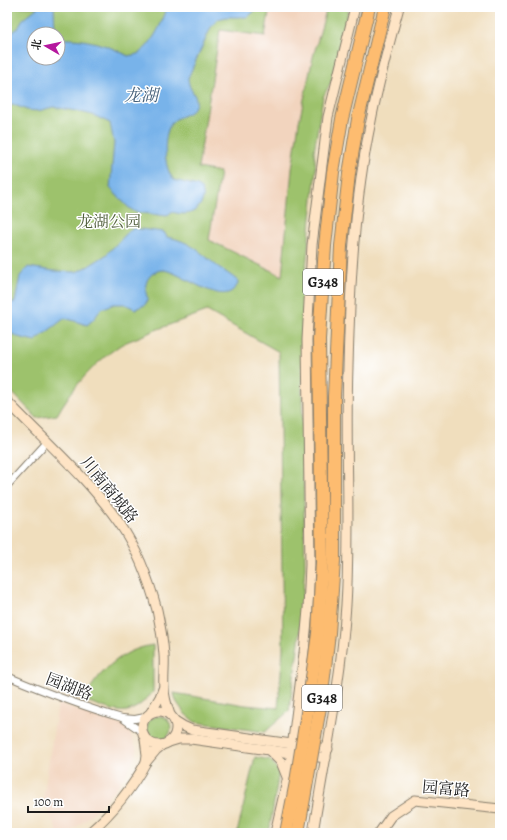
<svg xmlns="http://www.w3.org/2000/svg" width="507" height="840" viewBox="0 0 507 840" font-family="Alegreya,'Noto Serif SC',serif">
<rect width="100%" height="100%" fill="#fff"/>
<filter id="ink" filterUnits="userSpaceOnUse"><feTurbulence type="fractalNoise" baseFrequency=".025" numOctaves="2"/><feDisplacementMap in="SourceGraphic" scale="8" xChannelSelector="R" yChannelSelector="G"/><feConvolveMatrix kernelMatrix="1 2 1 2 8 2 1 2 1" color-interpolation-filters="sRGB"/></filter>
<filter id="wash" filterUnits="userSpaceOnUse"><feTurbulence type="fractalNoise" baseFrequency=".012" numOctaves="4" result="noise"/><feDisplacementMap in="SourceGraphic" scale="16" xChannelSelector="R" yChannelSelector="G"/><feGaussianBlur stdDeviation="0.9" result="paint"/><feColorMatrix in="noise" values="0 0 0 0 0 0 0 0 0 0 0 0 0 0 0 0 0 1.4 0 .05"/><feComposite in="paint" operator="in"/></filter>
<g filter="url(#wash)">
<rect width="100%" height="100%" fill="#f0debd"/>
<!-- built -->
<g fill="#f2d4be">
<path d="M270,7H327L313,57L299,122L292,169L282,276L209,240L220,172L198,168L220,29L265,36Z"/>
<path d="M58,703L90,715L125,725L129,730L137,750L135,757L127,772L113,792L89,817L69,833H58L43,799Z"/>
</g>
<!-- green -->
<g fill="#9dc26c" stroke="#5c6f44" fill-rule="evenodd">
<path d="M7,7H270L265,36L220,30L198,168L220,172L209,240L282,276L292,169L299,122L313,57L327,7H349L331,82L323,97L314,151L316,169L304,287L302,390L305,567L299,642L289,711L265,732L195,722L185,714L176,701L174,693L245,705L278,708L283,649L279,352L207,311C184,320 161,327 139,337C132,340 125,342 119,346C93,364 72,388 57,415L37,418L7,387ZM34,34H58V58H34Z"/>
<path d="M153,645V692C146,700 137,709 127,711C117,714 93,703 83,700C99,672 120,650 153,645Z"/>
<circle cx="159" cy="728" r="12"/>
<path d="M255,757L271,760L279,772L269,833H237Z"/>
</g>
<!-- water -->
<g fill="#78b3ea" stroke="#4a6883">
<path d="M38,7H54L55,32L57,34H34V58H58V35L63,39C85,38 109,45 128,56C131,55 135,55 137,54C150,49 164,20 167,7H253L254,12L247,17H226L218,19L211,27L188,78C188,81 189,84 190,87C192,92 197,97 196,103C193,117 177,114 171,124C164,133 164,158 168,169C169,173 172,177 174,180L198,186C209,194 201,209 190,213C184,215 177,213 171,212L167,216L135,212L128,207L110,188L114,143L110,123L93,115L76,111L53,107L38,111L27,110L17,106L7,104V29L13,32L19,27L22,20Z"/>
<path d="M132,228L164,232L167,237C190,241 200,252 217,266C224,271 231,275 238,281C238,285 237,286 234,289C220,306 180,271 163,270C158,270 153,273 150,276C144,283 145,292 148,299L145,305L135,309L125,304H114L101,309L94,319L87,325L65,318L35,341L18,337L7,331V304L15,302L20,276L28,267L54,271L76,272L87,267L106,255Z"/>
</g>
</g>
<g filter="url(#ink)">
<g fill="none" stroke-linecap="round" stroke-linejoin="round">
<defs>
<g id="street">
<path d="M7,486L47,442"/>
<path d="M7,676C45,692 83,707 122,718"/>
<path d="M142,732L122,718L135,719L145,717"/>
</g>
<g id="secondary">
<path d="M7,401C44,440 90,480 120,524C137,549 149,580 157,610C160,624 163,640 164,655C165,666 163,677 164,688C164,697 167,706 170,715"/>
<circle cx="159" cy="728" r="17"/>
<path d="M151,712L160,697L163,689"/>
<path d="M175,721L183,726L192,730L328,749"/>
<path d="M145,739L147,755L146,762L156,750L162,745"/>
<path d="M169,742L179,739H191L326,758"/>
<path d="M269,750L281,762L287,777"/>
<path d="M89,833C113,812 131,790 146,762"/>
<path d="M275,833L289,772L304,653L308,610L310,565L307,340L312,245L328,117L355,7"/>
<path d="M313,833C325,757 341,682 346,605C351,526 345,446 348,367C350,285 354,201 371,121C378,83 389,45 399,7"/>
<path d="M379,833L391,816L415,800L500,809"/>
</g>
<g id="highway">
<path d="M334,561V397L341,246L349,174L358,119L385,7"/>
<path d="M322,562L319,339L325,246L333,172L342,119L369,7"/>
</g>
</defs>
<!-- street casing -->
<use href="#street" stroke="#867d6c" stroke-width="8"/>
<!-- secondary casing -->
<use href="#secondary" stroke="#867d6c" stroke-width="11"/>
<!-- highway casing -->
<use href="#highway" stroke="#867d6c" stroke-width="14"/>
<!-- street -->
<use href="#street" stroke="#fff" stroke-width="6"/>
<!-- secondary -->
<use href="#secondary" stroke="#fee4c5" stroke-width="9"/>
<!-- highway -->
<use href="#highway" stroke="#fdbc6f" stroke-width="12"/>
<defs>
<g id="highway-bridge">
<path d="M286,833L296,782L309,700L318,633L322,562"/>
<path d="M298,833L321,702L329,633L334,561"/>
</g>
</defs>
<!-- highway-bridge casing -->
<use href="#highway-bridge" stroke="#867d6c" stroke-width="14" stroke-linecap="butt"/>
<!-- highway-bridge -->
<use href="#highway-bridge" stroke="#fdbc6f" stroke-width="12"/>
</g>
</g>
<g text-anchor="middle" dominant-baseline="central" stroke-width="3" stroke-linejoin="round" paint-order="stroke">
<!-- shield labels -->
<g fill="#fff" stroke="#606060" stroke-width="1">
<rect x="303" y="269" width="40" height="26" rx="3"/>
<rect x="302" y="685" width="40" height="26" rx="3"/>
</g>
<g font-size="15" font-weight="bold" fill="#1c1c1c">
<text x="323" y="282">G348</text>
<text x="322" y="698">G348</text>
</g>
<!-- park labels -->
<g font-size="16" fill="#505e3c" stroke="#fff">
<text x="109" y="222">龙湖公园</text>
</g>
<!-- street labels -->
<g font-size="16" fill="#1c1c1c" stroke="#fff">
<text transform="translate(109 490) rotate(51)">川南商城路</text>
<text transform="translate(69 687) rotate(21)">园湖路</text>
<text transform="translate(446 789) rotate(5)">园富路</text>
</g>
<!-- water labels -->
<g font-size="17" font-style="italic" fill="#456079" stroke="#fff">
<text x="141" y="95">龙湖</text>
</g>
</g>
<!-- margin -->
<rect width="507" height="840" fill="none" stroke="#fff" stroke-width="24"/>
<!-- north arrow -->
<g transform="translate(46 46) rotate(279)"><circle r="19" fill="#ffffff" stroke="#a4a4a4"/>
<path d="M0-3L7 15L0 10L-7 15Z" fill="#b5179e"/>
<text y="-6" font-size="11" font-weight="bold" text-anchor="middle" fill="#1c1c1c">北</text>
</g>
<!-- scale -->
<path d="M28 806v6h81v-6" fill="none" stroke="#1c1c1c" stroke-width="2"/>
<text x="34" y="806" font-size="12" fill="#1c1c1c" stroke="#ffffff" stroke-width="3" paint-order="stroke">100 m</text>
</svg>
